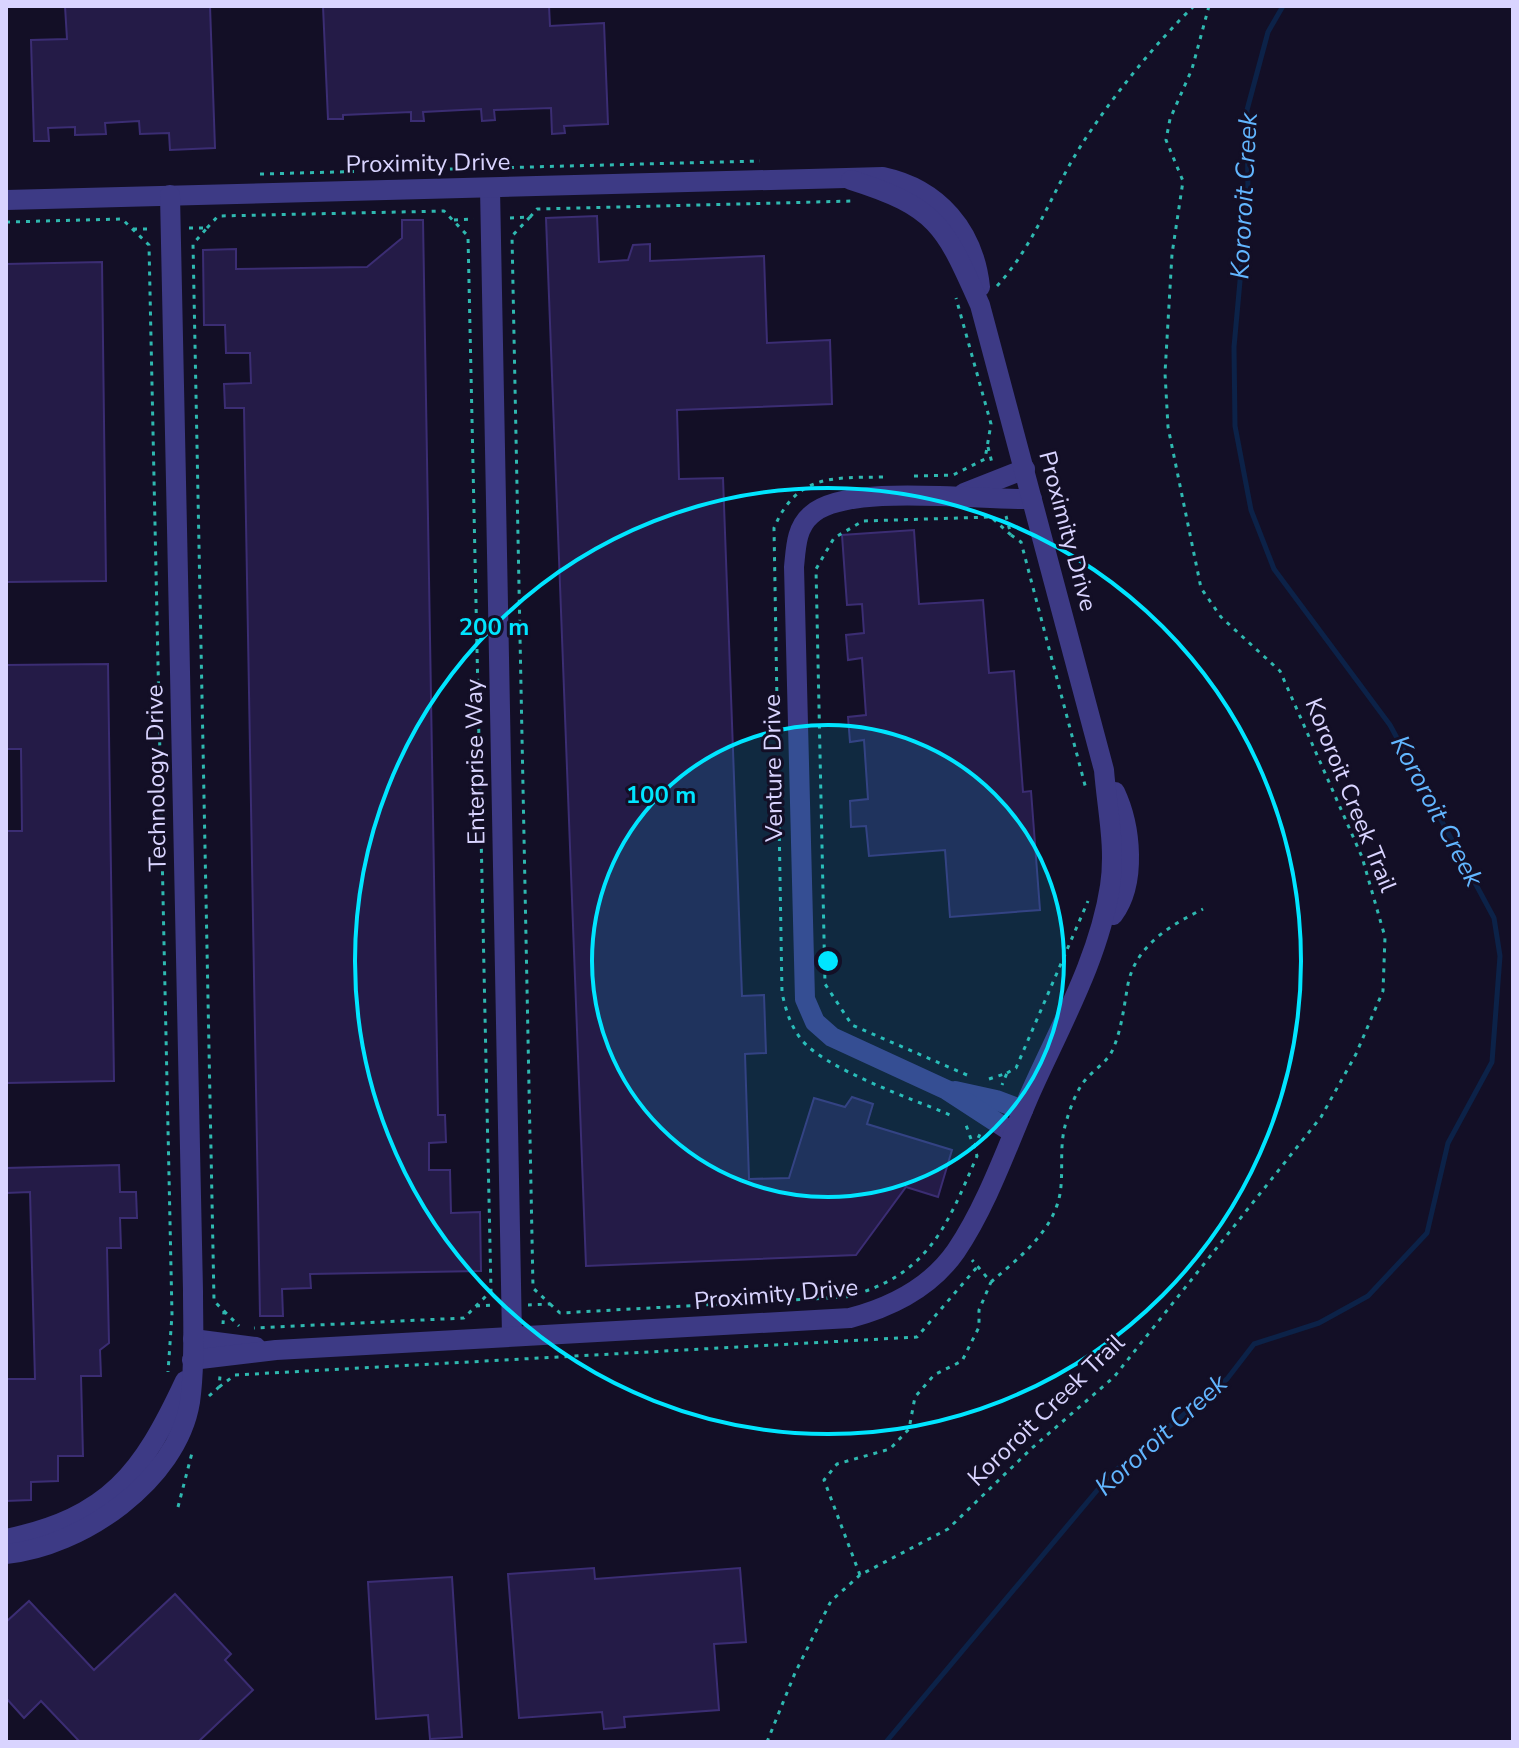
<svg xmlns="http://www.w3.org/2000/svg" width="1519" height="1748" viewBox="0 0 1519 1748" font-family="'Nunito Sans',sans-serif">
<rect width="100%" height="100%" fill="#130f26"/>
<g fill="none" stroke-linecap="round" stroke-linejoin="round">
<!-- stream -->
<path stroke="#0c2248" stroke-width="5" d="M886,1742L1110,1475L1227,1379L1254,1344L1319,1323L1368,1296L1427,1233L1448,1143L1492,1062L1500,956L1494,918L1390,725L1274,569L1251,510L1235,426L1234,347L1248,193L1247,110L1268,32L1283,6"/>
</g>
<!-- building -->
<g fill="#241b47" stroke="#3b2d73" stroke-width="2">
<path d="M65,6H210L215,148L170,150L169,133L140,134L139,121L105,123L106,134L75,135V127L48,128L49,141H34L31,40L67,39Z"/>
<path d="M323,6H549L550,26L604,23L608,124L564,126L565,133L552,134L551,108L494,110L495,120L482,121L481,109L423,112L424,121H411V112L343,115V119H328Z"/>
<path d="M597,216L599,262L628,260L633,245L650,244V261L764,256L767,343L830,340L832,404L677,410L679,479L723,478L742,996L764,995L766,1053L745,1054L749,1179L789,1178L814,1098L845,1107L852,1097L873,1104L867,1124L952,1150L938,1197L906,1187L856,1255L586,1266L546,218Z"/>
<path d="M402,220H423L438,1115H445L446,1142L429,1143V1170H450L451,1213L480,1212L481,1271L310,1274L311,1288L282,1289L283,1316H260L244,408H225L224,384L251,383L250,353H226L225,325H204L203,250L236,249V269L367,267L402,238Z"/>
<path d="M102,262L106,581L6,582V264Z"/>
<path d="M914,530L919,604L983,600L989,673L1014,671L1023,792L1031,791L1040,910L950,917L945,850L869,856L866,826L851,827L850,801L868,799L864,740L850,742L848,717L866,715L862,658L848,660L846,635L864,633L862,604L847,605L842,535Z"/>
<path d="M108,664L114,1081L6,1083V831H22L21,749H6V665Z"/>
<path d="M119,1165L120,1192H136L137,1218H120L121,1248H107L109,1343L100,1350L101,1376H81L83,1456H58V1481L31,1482V1500L6,1501V1379H35L30,1192L6,1193V1168Z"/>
<path d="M594,1568L595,1579L740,1568L746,1642L714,1644L719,1710L624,1717L625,1727L604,1729L602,1712L519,1718L508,1574Z"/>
<path d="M452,1577L462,1737L430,1739L428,1715L376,1719L368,1582Z"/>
<path d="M175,1594L231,1654L225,1660L253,1690L198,1742H80L41,1701L24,1718L6,1698V1622L29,1601L94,1670Z"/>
</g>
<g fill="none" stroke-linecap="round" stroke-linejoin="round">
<!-- path -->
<g stroke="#2fb8b0" stroke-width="3" stroke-dasharray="4 6" stroke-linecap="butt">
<path d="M260,174L760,161"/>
<path d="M530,217L537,209L855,201"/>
<path d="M510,218L530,217L512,236L533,1288L550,1304L528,1305"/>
<path d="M454,220L474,219"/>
<path d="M6,222L122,219L149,245L172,1315L168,1372"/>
<path d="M189,228H207L193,244L214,1301L224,1311L223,1324"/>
<path d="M207,228L218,216L444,211L468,236L491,1291L464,1318L254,1328"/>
<path d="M133,229H153"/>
<path d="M997,286C1035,245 1052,191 1082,144C1110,100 1156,42 1194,6"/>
<path d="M988,447L992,463"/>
<path d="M914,476L953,475L985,459L991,424L956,298"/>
<path d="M883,477C831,478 797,474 774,528L782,993C786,1010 790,1025 801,1039C824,1069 913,1099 950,1115"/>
<path d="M1011,535L1021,542L1086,789"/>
<path d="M1007,1073L1016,1068L1088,901"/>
<path d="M967,1075L852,1025L825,984L816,569L834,538L863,521L991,517L1011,535L1006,516"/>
<path d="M989,1079L1007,1073L1002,1085"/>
<path d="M974,1147L981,1132"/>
<path d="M991,1282C1020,1257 1058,1228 1061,1186C1063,1163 1059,1143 1067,1119C1070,1109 1075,1095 1081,1086C1089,1072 1107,1064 1113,1049C1122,1028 1124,1006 1128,984C1136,945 1171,925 1203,909"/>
<path d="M550,1304L560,1313L846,1297C928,1276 946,1228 977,1156L966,1125"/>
<path d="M476,1306L493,1305"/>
<path d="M224,1311L239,1326"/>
<path d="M219,1387L235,1375L917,1337L978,1266"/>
<path d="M209,1396L219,1387L220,1376"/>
<path d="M178,1507L193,1449"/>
<path d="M860,1575L824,1480L837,1464L890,1449L909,1429L915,1397L934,1375L962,1361L979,1327V1310L991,1282L972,1260"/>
<path d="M767,1742L795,1673L831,1601L860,1575L948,1529L1032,1448L1114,1377L1321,1117L1356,1054L1383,991L1385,937L1362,857L1280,671L1221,617L1201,588L1168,427L1165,373L1172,254L1183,181L1166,140L1170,119L1192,69L1209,6"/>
</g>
<!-- minor -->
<g stroke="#3d3a85" stroke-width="20">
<path d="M490,188L512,1336"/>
<path d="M6,200L883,177C939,189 974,231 980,287"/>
<path d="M964,493L1025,469"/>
<path d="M1113,915C1137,883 1131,826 1115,792"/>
<path d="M955,1091L996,1100L1023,1110"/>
<path d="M1013,1133L947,1090L832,1037L815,1022L805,999L794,567C796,548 796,528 811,515C846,482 983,501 1032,499"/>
<path d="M193,1339L256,1347"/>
<path d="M192,1360L276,1350L850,1318C892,1307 931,1287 956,1251C987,1205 1007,1147 1029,1096C1059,1028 1099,959 1110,886C1116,847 1107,809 1104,770L980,305C945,226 937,207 851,180"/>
<path d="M6,1539C110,1517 142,1473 185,1381"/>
<path d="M6,1554C81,1547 177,1481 190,1402C195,1366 193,1327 193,1291L170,195"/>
</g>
</g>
<!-- distance rings -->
<circle cx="828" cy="961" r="236" fill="#00e5ff" fill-opacity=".12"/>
<g fill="none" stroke="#00e5ff" stroke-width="4">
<circle cx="828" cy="961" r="236"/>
<circle cx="828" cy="961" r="473"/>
</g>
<g text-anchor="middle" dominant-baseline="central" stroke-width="6" stroke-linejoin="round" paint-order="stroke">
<!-- street labels -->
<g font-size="24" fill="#d9d4ff" stroke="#130f26">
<text transform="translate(428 163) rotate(-1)">Proximity Drive</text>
<text transform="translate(1068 531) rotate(75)">Proximity Drive</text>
<text transform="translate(475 762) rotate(-91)">Enterprise Way</text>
<text transform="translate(773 768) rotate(-91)">Venture Drive</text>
<text transform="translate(156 778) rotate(-91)">Technology Drive</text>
<text transform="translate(1351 795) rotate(68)">Kororoit Creek Trail</text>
<text transform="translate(776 1294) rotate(-5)">Proximity Drive</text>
<text transform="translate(1046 1410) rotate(-44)">Kororoit Creek Trail</text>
</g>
<!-- water labels -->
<g font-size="26" font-style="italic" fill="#62b6ff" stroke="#130f26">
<text transform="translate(1244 196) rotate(-87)">Kororoit Creek</text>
<text transform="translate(1437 811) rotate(62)">Kororoit Creek</text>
<text transform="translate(1161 1435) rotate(-42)">Kororoit Creek</text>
</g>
</g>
<circle cx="828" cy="961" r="12" fill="#00e5ff" stroke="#130f26" stroke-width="4"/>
<g font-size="24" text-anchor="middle" font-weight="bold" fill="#00e5ff" stroke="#130f26" stroke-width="6" stroke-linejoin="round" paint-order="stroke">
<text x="494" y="635">200 m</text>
<text x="661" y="803">100 m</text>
</g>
<!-- border -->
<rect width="1519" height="1748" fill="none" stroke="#d9d4ff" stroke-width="16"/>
</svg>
